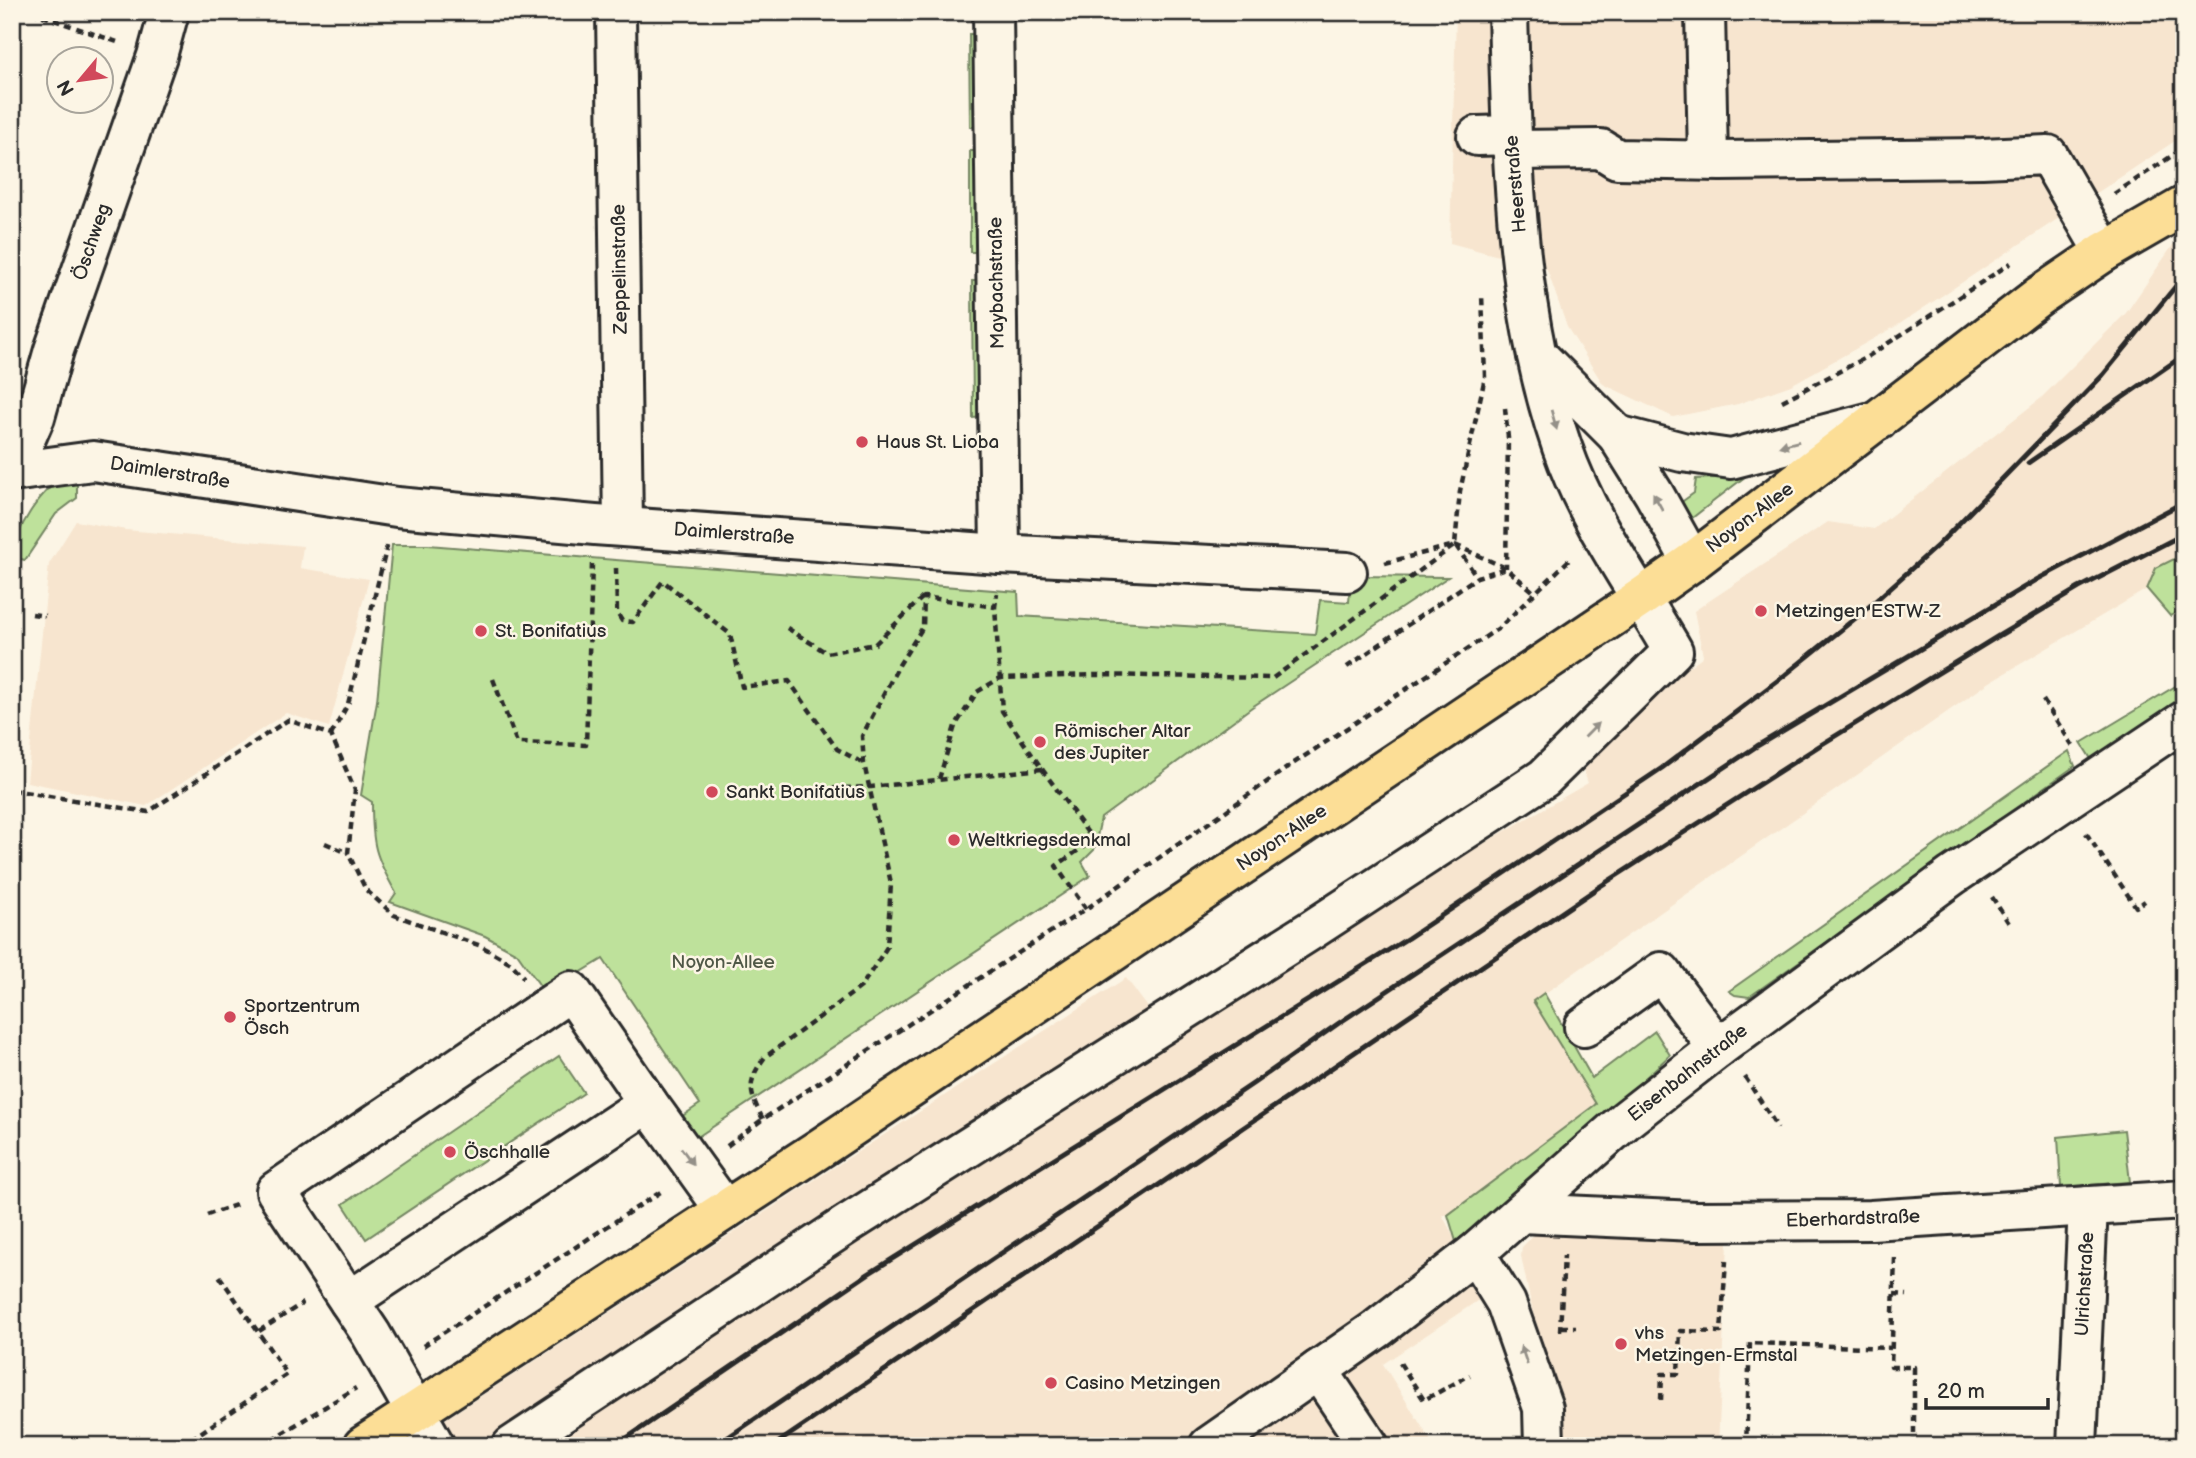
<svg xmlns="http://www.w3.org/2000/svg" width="2196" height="1458" viewBox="0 0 2196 1458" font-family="'Balsamiq Sans',sans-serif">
<rect width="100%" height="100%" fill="#fcf5e5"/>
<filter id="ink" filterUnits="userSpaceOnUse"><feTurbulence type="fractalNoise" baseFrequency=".0143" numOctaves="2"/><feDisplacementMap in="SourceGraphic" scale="14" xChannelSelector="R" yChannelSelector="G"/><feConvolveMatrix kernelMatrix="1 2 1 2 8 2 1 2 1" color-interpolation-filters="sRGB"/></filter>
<g filter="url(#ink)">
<!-- built -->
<g fill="#f7e5cf">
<path d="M1456,12H2184V135L1898,325L1791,385L1738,404L1673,417L1603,384L1567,327L1547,269L1450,243Z"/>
<path d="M2184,229V554L2156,568L2147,589L1990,682L1534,1001L1597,1104L1448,1215H1442L1486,1295L1383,1364L1434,1446H404L1126,978L1164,1029L1588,783L1577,753L1703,656L1694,611L1828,522L1874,529L2040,399L2126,313Z"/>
<path d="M76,521L126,530L303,546L300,568L369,579L329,727L286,713L146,806L27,782L49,564Z"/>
<path d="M1729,1224L1718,1446H1551L1545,1371L1521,1256L1522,1247L1538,1231Z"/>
</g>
<!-- green -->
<g fill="#bee19b" stroke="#748663" stroke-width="2">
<path d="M969,34H979L980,127H970Z"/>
<rect x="970" y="151" width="11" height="101"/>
<path d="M972,281H982L984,417L973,418Z"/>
<path d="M1746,476L1687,522L1676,506L1694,493L1696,479Z"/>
<path d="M77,477V498L56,514L25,560L12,557C12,535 43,484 66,478C69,477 73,477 77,477Z"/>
<path d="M392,545H428L1018,592L1019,616L1315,634L1320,600L1349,602L1351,576L1448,577L1252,707L1101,818L1094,850L1082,862L1090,876L690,1142L675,1121L700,1104L603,959L578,974L543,990L517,953L485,936L390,902L396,893C375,856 372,845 372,802L361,795L377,701Z"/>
<path d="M2184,554V608L2170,616L2147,589L2156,568Z"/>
<path d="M2184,681V701L2093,762L2081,743Z"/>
<path d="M2069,751L2075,766L1749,997L1735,995L1729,991Z"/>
<path d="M1544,993L1592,1078L1655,1031L1670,1055L1493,1219L1458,1248L1448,1215L1596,1104L1533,1001Z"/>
<path d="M559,1056L584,1093L366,1239L343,1204Z"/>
<path d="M2124,1130L2130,1182L2061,1187L2058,1137Z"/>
</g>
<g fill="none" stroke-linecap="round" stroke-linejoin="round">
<defs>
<g id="minor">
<path d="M616,12L623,526"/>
<path d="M993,12L1000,554"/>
<path d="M1705,12L1708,160"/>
<path d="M1477,136L1511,135"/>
<path d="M1512,150L1601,149L1617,159L1720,161L1982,158L2048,155L2104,252"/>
<path d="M1537,355L1617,435L1654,494L1692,562"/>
<path d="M1617,435L1682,452L1731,459L1879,420"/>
<path d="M12,470L35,417L54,350L157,56L169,12"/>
<path d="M12,472L93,461L397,507L595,525L1000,554L1347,572"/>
<path d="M571,991L648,1103L349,1301L276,1191Z"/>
<path d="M1584,1027L1661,972L1718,1048"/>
<path d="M648,1103L725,1210"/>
<path d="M1521,1213L1695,1221L1871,1220L2184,1200"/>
<path d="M1475,1253L1506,1303L1543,1408L1544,1446"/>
<path d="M349,1301L371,1334L435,1446"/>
<path d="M1318,1370L1369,1446"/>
<path d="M512,1446L846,1225L1313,929L1544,778L1673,651C1634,584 1587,520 1562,447C1514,310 1512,155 1508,12"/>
<path d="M1209,1446L1377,1329L1475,1253L1627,1119L1718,1048L1952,876L2184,721"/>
<path d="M2077,1446L2088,1206"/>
</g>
<path id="major" d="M363,1446L822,1147L1642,597L1692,562L2039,296L2104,252L2184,206"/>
</defs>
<!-- minor casing -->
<use href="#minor" stroke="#2b2b2b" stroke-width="44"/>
<!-- major casing -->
<use href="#major" stroke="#2b2b2b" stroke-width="44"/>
<!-- path -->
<g stroke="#2b2b2b" stroke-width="4.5" stroke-dasharray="7 5" stroke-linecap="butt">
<path d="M31,12L120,43"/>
<path d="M2114,194L2184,148"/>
<path d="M1782,401L1867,357L2011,263"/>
<path d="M1505,408L1508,438L1506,568"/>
<path d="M1455,545L1506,568L1535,593"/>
<path d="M1456,546L1477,577"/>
<path d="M1385,563L1451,546"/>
<path d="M616,568L617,613L622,621L633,622L663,581L730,634L742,687L789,681L837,749L863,763"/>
<path d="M32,614L45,616"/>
<path d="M787,628L827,653L875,644L924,596"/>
<path d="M1347,667L1477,577L1506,568"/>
<path d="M493,679L517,743L586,745L592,564"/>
<path d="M2043,700L2073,746"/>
<path d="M331,735L348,704L387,546"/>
<path d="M1042,769L1093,840L1105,845"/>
<path d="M939,779L955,726L977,692L1000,678L1094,675L1273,678L1455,545L1460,491L1485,377L1482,294"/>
<path d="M820,789L871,787L1042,769L1002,711L995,607L997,593"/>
<path d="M12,790L148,812L288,720L331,735L355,790L348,853L366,890L394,915L481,946L511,963L524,978"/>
<path d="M2086,833L2136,907L2145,901"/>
<path d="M325,843L348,853"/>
<path d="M1992,897L2010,925"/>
<path d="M1086,909L1056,866L1093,840"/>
<path d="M1745,1077L1778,1128"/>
<path d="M763,1119C749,1093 746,1082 765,1057L861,987L887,947L891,883L864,764L862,736L899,665L923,627L924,597L995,607"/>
<path d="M727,1146L763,1119L1086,909L1294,763L1499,628L1571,558"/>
<path d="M207,1215L239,1204"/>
<path d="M1895,1258L1891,1367H1914V1443H1927"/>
<path d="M1894,1294L1907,1295"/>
<path d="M1561,1327H1576"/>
<path d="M259,1331L303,1303"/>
<path d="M1560,1331L1564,1255"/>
<path d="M423,1346L662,1191"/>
<path d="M1400,1363L1424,1400L1470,1375"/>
<path d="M1661,1400L1662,1374H1678L1680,1331L1721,1332L1726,1261"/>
<path d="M181,1446L287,1374L218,1274"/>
<path d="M261,1446L356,1388"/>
<path d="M1746,1446L1750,1343L1891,1348"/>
</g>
<!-- minor -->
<use href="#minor" stroke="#fcf5e5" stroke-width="38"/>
<!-- major -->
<use href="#major" stroke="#fcde96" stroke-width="38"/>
<!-- rail -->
<g stroke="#2b2b2b" stroke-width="5">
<path d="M2028,463L2184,355"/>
<path d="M615,1446L868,1274L1408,938L1662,768L1785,675L1863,612L1938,545L2103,375L2184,276"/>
<path d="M715,1446L1254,1083L1339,1023L1757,746L2038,579L2184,502"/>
<path d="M773,1446L1599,887L1819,746L2000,635L2079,588L2184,534"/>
</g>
</g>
<!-- one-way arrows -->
<defs><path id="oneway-solid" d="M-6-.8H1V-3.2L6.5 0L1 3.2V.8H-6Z" transform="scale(1.75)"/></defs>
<g fill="#949088">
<use href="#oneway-solid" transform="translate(1554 420) rotate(74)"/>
<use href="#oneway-solid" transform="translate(1789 444) rotate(165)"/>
<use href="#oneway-solid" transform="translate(1658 502) rotate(-119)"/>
<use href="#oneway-solid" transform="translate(1592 730) rotate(-45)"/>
<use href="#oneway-solid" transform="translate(687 1156) rotate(54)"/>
<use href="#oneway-solid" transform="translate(1524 1355) rotate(-109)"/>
</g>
</g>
<!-- markers -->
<g fill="#d1495b" stroke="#fcf5e5" stroke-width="2.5">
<circle cx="862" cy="442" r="7"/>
<circle cx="1761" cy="611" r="7"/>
<circle cx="481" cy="631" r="7"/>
<circle cx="1040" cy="742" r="7"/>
<circle cx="712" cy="792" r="7"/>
<circle cx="954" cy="840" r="7"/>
<circle cx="230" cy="1017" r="7"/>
<circle cx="450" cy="1152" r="7"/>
<circle cx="1621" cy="1344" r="7"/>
<circle cx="1051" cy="1383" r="7"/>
</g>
<g text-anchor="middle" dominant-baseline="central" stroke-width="5" stroke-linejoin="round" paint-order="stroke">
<!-- street labels -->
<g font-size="19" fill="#2b2b2b" stroke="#fcf5e5">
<text transform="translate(1516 184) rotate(-95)">Heerstraße</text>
<text transform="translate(92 242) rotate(-71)">Öschweg</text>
<text transform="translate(620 269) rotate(-91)">Zeppelinstraße</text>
<text transform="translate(997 283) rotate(-91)">Maybachstraße</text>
<text transform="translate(170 473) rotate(9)">Daimlerstraße</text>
<text transform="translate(1750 518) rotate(-37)">Noyon-Allee</text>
<text transform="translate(734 534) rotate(4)">Daimlerstraße</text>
<text transform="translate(1282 838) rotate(-34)">Noyon-Allee</text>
<text transform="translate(1688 1073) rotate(-38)">Eisenbahnstraße</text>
<text transform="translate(1853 1219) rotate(-2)">Eberhardstraße</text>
<text transform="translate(2085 1284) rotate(-87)">Ulrichstraße</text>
</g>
<!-- poi labels -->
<g font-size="19" fill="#2b2b2b" stroke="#fcf5e5" text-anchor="start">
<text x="876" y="442">Haus St. Lioba</text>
<text x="1775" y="611">Metzingen ESTW-Z</text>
<text x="495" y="631">St. Bonifatius</text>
<text x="1054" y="731">Römischer Altar<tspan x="1054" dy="22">des Jupiter</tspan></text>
<text x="726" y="792">Sankt Bonifatius</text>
<text x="968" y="840">Weltkriegsdenkmal</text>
<text x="244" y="1006">Sportzentrum<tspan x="244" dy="22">Ösch</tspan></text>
<text x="464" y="1152">Öschhalle</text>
<text x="1635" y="1333">vhs<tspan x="1635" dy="22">Metzingen-Ermstal</tspan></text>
<text x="1065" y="1383">Casino Metzingen</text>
</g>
<!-- park labels -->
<g font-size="19" fill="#505847" stroke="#fcf5e5">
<text x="723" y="962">Noyon-Allee</text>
</g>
</g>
<!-- margin -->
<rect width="2196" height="1458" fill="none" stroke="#fcf5e5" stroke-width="42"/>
<rect x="21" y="21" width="2154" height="1416" fill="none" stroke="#2b2b2b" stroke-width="2.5" filter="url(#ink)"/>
<!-- north arrow -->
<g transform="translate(80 80) rotate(241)"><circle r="33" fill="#fcf5e5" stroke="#a8a49b" stroke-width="2"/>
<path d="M0-5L12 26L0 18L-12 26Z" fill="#d1495b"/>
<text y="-10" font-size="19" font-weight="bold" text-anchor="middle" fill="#2b2b2b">N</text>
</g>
<!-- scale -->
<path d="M1926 1398v10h122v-10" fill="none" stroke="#2b2b2b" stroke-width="3.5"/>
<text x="1937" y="1398" font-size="21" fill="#2b2b2b" stroke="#fcf5e5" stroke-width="5" paint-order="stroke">20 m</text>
</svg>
